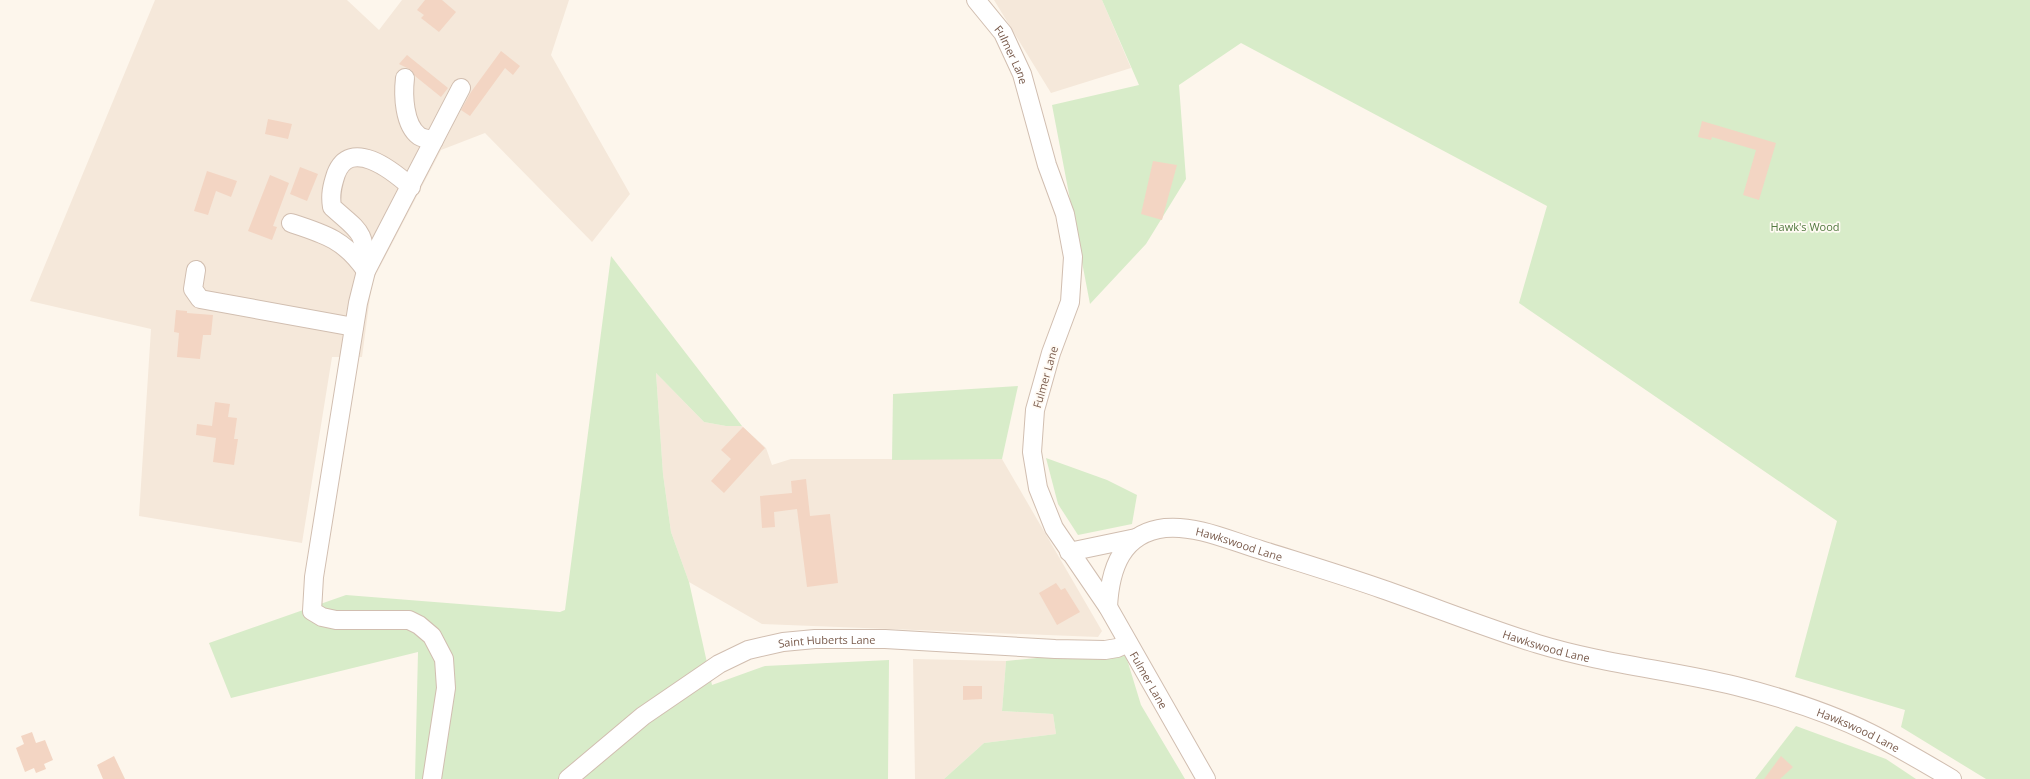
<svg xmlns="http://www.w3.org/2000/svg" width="2030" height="779" viewBox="0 0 2030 779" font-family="'Open Sans',sans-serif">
<rect width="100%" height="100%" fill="#fdf6ec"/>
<!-- residential -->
<g fill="#f5e8da">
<path d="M155,0H347L379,30L402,0H569L551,55L630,194L592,242L485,133L441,150L372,282L362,357H332L302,543L139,516L151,329L30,301Z"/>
<path d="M994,0H1102L1131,68L1051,93Z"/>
<path d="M656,373L704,422L726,426H742L766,448L772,465L791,459H1002L1102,631L1098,637L762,624L689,582L671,532L663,474Z"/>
<path d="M913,659L1006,661L1002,711L1053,714L1056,734L984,743L944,779H915Z"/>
</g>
<!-- green -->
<g fill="#d8ecc9">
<path d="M1102,0H2030V779H1986L1901,727L1905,710L1795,677L1837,521L1519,303L1547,206L1241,43L1179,85L1186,179L1146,244L1090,304L1052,105L1139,85Z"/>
<path d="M611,256L742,426H726L704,422L656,373L663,474L671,532L689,582L712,685L765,666L889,660L888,779H415L418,652L231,698L209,643L346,595L560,612L565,610Z"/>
<path d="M1018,386L1002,459L892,460L893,394Z"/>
<path d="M1046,458L1107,480L1137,495L1132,524L1078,535L1058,504Z"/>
<path d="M1068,655L1126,656L1141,705L1185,779H944L984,743L1056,734L1053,714L1002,711L1006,661Z"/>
<path d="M1796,726L1886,759L1916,779H1755Z"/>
</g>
<!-- building -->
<g fill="#f3d5c3">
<path d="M425,0H442L456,12L439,32L421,18L424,15L417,10Z"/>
<path d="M501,51L520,66L513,75L505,68L470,116L461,110L471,92Z"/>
<path d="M407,55L448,88L441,97L415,76L411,70L399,64Z"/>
<path d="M268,119L292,124L288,139L265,134Z"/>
<path d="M1702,121L1776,143L1759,200L1743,195L1756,150L1712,137L1711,140L1698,137Z"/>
<path d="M1153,161L1177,165L1162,220L1141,214Z"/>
<path d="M300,167L318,174L307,201L290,194Z"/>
<path d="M207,171L237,181L231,197L216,191L208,215L194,211Z"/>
<path d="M270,175L289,183L273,226L277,227L272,240L248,231Z"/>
<path d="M176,310L187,311V313L213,315L211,335H203L200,359L177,357L179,333L174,332Z"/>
<path d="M215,402L230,404L228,417L237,418L234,439H238L234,465L213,462L216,438L196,435L197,424L212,426Z"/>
<path d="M743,427L765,448L724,493L711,481L731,459L721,450Z"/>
<path d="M806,479L810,516L830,514L838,583L807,587L797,509L774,512L775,527L762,528L760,496L792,493L791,481Z"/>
<path d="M1056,583L1061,590L1065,588L1080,612L1057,625L1039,593Z"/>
<path d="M963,686H982V699L963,700Z"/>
<path d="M32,732L36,743L45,740L53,760L44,764L46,769L36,773L34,768L25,772L16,748L24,744L21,736Z"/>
<path d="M114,756L125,779H103L97,765Z"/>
<path d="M1781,756L1793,767L1780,779H1764Z"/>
</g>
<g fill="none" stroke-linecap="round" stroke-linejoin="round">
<defs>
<g id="minor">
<path id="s1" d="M976,0L1003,33L1022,74L1047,165L1065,214L1073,257L1070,302L1051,353L1035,410L1032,452L1038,488L1054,528L1108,607L1206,779"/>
<path d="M405,78C403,95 404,125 419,136C424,139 429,139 434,140"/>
<path d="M291,223C325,234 345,240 366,271"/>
<path d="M196,270L193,289L200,299L354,327"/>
<path d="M366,270C364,229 361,233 332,207C330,195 332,186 336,174C350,137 392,170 411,187"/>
<path d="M1069,552L1136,538"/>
<path id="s2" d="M1108,607C1110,568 1122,533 1165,528C1197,525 1231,541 1261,550C1302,563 1342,575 1382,589C1434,607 1486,628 1538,644C1603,664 1671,670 1736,686C1780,697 1830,713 1870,733C1898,747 1925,763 1952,779"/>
<path d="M432,779L446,688L444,659L432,636L419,625L409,620H336L322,617L312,611L314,577L358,303L366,271L461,88"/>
<path id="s3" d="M568,779L643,716L719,664L748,650L783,642L815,639H885L1055,649L1105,650L1117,648L1128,643"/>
</g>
</defs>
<!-- minor casing -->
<use href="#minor" stroke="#d1beb0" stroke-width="20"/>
<!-- minor -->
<use href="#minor" stroke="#fff" stroke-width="18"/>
</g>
<g text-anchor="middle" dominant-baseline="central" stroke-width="3.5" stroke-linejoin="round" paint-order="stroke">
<!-- street labels -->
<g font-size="11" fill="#7a5c4d" stroke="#fffaf3">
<text stroke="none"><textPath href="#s1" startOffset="66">Fulmer Lane</textPath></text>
<text transform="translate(1045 377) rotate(-74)">Fulmer Lane</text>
<text stroke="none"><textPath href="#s2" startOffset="184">Hawkswood Lane</textPath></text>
<text stroke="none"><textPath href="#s3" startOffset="302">Saint Huberts Lane</textPath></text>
<text stroke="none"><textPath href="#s2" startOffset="508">Hawkswood Lane</textPath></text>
<text stroke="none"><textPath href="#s1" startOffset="738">Fulmer Lane</textPath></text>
<text stroke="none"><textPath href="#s2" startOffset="832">Hawkswood Lane</textPath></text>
</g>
<!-- park labels -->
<g font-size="11" fill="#537a41" stroke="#fffaf3">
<text x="1805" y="226">Hawk's Wood</text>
</g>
</g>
</svg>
